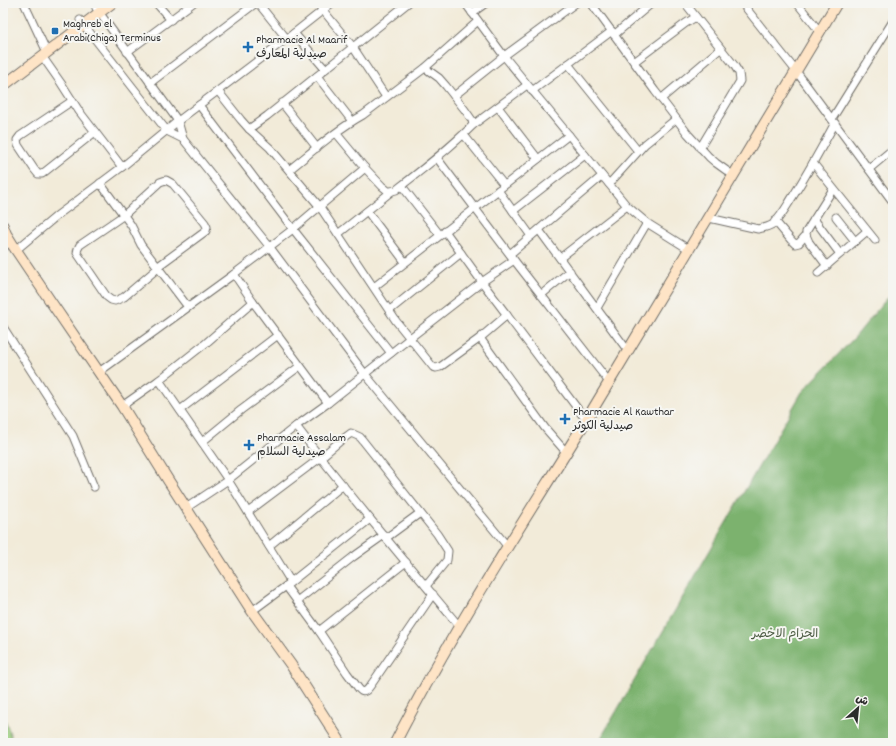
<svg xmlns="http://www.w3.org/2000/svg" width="896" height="746" viewBox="0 0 896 746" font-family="Dekko,'Playpen Sans Arabic',sans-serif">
<rect width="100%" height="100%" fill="#f6f6f2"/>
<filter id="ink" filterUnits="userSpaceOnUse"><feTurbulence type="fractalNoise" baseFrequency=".025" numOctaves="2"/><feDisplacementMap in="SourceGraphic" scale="8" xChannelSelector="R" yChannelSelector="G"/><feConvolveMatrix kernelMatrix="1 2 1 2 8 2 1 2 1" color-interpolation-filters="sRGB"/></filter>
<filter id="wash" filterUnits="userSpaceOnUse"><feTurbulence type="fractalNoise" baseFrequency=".012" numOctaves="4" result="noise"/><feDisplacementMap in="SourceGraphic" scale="16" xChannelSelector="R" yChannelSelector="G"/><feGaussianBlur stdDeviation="0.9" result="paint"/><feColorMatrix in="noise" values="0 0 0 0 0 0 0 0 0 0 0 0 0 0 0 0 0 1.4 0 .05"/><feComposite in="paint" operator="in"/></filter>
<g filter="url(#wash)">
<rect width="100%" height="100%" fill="#f2ebd9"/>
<!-- green -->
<path fill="#9bcf7f" stroke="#637d55" d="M3,713L13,743H3Z"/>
<!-- forest -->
<path fill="#7cb26e" stroke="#546e4c" d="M893,291V743H598L802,392L855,337Z"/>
</g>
<g filter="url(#ink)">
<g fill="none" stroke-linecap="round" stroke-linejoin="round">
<defs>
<g id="street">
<path d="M24,3L45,48"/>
<path d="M156,3L171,20"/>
<path d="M258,3L287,39"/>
<path d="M317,3L353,47L386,97"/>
<path d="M465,3L504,56L627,206L647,223L690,250"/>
<path d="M591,3L655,91L688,134L709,157L716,163L734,176"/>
<path d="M685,3L734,65L739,73L740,81L700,148"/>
<path d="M742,3L796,71L893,202"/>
<path d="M797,3L820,32"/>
<path d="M472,13L486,3"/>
<path d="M80,20L167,131L183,139L178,121L96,8"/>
<path d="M294,33L325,69"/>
<path d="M614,35L652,3"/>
<path d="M127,52L193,3"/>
<path d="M42,56L61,83L79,111L122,167"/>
<path d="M634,62L686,23L696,17"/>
<path d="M568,64L638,151"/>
<path d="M425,68L478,21"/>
<path d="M317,76L352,121"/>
<path d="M150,83L256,3"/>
<path d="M218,91L241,120L249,129L270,148L320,207L396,321L433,367L436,368L440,367L480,338L507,315"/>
<path d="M532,91L612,31"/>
<path d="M454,96L504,56L576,3"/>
<path d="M661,99L720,49"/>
<path d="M72,101L20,136L17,140L18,145L34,169L38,174H42L95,132"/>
<path d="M282,103L317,148"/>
<path d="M199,105L293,229L391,353"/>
<path d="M498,107L538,159"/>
<path d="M832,119L893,21"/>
<path d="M473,125L527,85"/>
<path d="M249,129L267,116L408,3"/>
<path d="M464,135L504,185"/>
<path d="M183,139L269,246L365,374L508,547"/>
<path d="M437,158L514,260L609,382"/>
<path d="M813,163L875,240"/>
<path d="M869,169L893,149"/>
<path d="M289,170C313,151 336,130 363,115L425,68L439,78L446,86L465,110L472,120L473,125C449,149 423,169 396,190L392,191H388L382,186L365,168L336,133"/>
<path d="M100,183L131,225L141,245L188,307"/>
<path d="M609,184L645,144L676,119"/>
<path d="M402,186L440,235"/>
<path d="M498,190L531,236"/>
<path d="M367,211L405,262"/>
<path d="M513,211L585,155"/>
<path d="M836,217L855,241"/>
<path d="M709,218L758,229C763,228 769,227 773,224C780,218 785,209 790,201C806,176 821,149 835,123"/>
<path d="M814,219L840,254"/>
<path d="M775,221L791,240L795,244L799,243L806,235"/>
<path d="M539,230L628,351"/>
<path d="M445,231L482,282L586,420"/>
<path d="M338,234L392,191"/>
<path d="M3,249L10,239"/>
<path d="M16,250L59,214L122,167L178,121L294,33L332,3"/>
<path d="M510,254L602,176"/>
<path d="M560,258L627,206"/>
<path d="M827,266L809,242L806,235V232L833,189"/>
<path d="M157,267L206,231L207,227L205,223L173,184L166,180L160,182L124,215L80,245C78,248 77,249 77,253L107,297L111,300L115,301L124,297L158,268"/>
<path d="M818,273L867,231"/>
<path d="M234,274L253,302L328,403"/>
<path d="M374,287L569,135"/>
<path d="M541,295L570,271"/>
<path d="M597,308L647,223"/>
<path d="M390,310L461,253"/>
<path d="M3,327L73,436L94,487"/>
<path d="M480,338L545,428L566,452"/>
<path d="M99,372L234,274L293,229L365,168"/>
<path d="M159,380L228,480L291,582"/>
<path d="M122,406L159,380L206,343L253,302"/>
<path d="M180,410L278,335"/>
<path d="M296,426C348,494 404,560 459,626"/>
<path d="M202,442L241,410L300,366"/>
<path d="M186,508L228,480L296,426L328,403L410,338L482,282L514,260"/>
<path d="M248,512L320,458L339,442L351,433L360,437L437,534L448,551L447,560L426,586"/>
<path d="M386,538L420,513"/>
<path d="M269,546L343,485"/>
<path d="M286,586L319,631L347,673L359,689C365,696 369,687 373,682L433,594"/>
<path d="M297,601L353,557L384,535"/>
<path d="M252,611L286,586L370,519"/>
<path d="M319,631L406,562"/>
</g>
<g id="secondary">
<path d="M3,86L112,3"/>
<path d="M3,226L6,234L16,250L51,302L122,406L168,480L252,611L291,665L341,743"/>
<path d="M395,743C452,631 521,526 587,419C671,281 754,142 837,3"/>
</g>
</defs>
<!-- street casing -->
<use href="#street" stroke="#716e68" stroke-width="9"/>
<!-- secondary casing -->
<use href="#secondary" stroke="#716e68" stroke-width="12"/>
<!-- street -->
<use href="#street" stroke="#fff" stroke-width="7"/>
<!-- secondary -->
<use href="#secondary" stroke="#fee4c6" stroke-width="10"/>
</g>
</g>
<!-- markers -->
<g fill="#1f6fb2" stroke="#f6f6f2" stroke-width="1.5">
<rect x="51" y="27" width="8" height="8" rx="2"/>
<path d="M246 41h4v4h4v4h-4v4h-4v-4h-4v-4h4z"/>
<path d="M563 413h4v4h4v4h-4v4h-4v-4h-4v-4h4z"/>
<path d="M247 439h4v4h4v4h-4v4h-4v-4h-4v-4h4z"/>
</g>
<g text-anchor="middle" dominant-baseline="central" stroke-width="4" stroke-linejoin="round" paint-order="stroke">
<!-- poi labels -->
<g font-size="12" fill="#2b2b2b" stroke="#f6f6f2" text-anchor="start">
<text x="63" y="24">Maghreb el<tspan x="63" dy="14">Arabi(Chiga) Terminus</tspan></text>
<text x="256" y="40">Pharmacie Al Maarif<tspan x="256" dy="14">صيدلية المعارف</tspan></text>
<text x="573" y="412">Pharmacie Al Kawthar<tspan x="573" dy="14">صيدلية الكوثر</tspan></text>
<text x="257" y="438">Pharmacie Assalam<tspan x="257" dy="14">صيدلية السلام</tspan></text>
</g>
<!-- park labels -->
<g font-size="12" fill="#4d5c44" stroke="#f6f6f2">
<text x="785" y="634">الحزام الاخضر</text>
</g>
</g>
<!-- margin -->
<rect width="896" height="746" fill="none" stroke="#f6f6f2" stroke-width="16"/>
<!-- north arrow -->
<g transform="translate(858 708) rotate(27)" stroke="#f6f6f2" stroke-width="3" paint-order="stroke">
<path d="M0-3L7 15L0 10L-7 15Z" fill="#2b2b2b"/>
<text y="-6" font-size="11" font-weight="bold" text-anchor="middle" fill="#2b2b2b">ش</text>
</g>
</svg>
